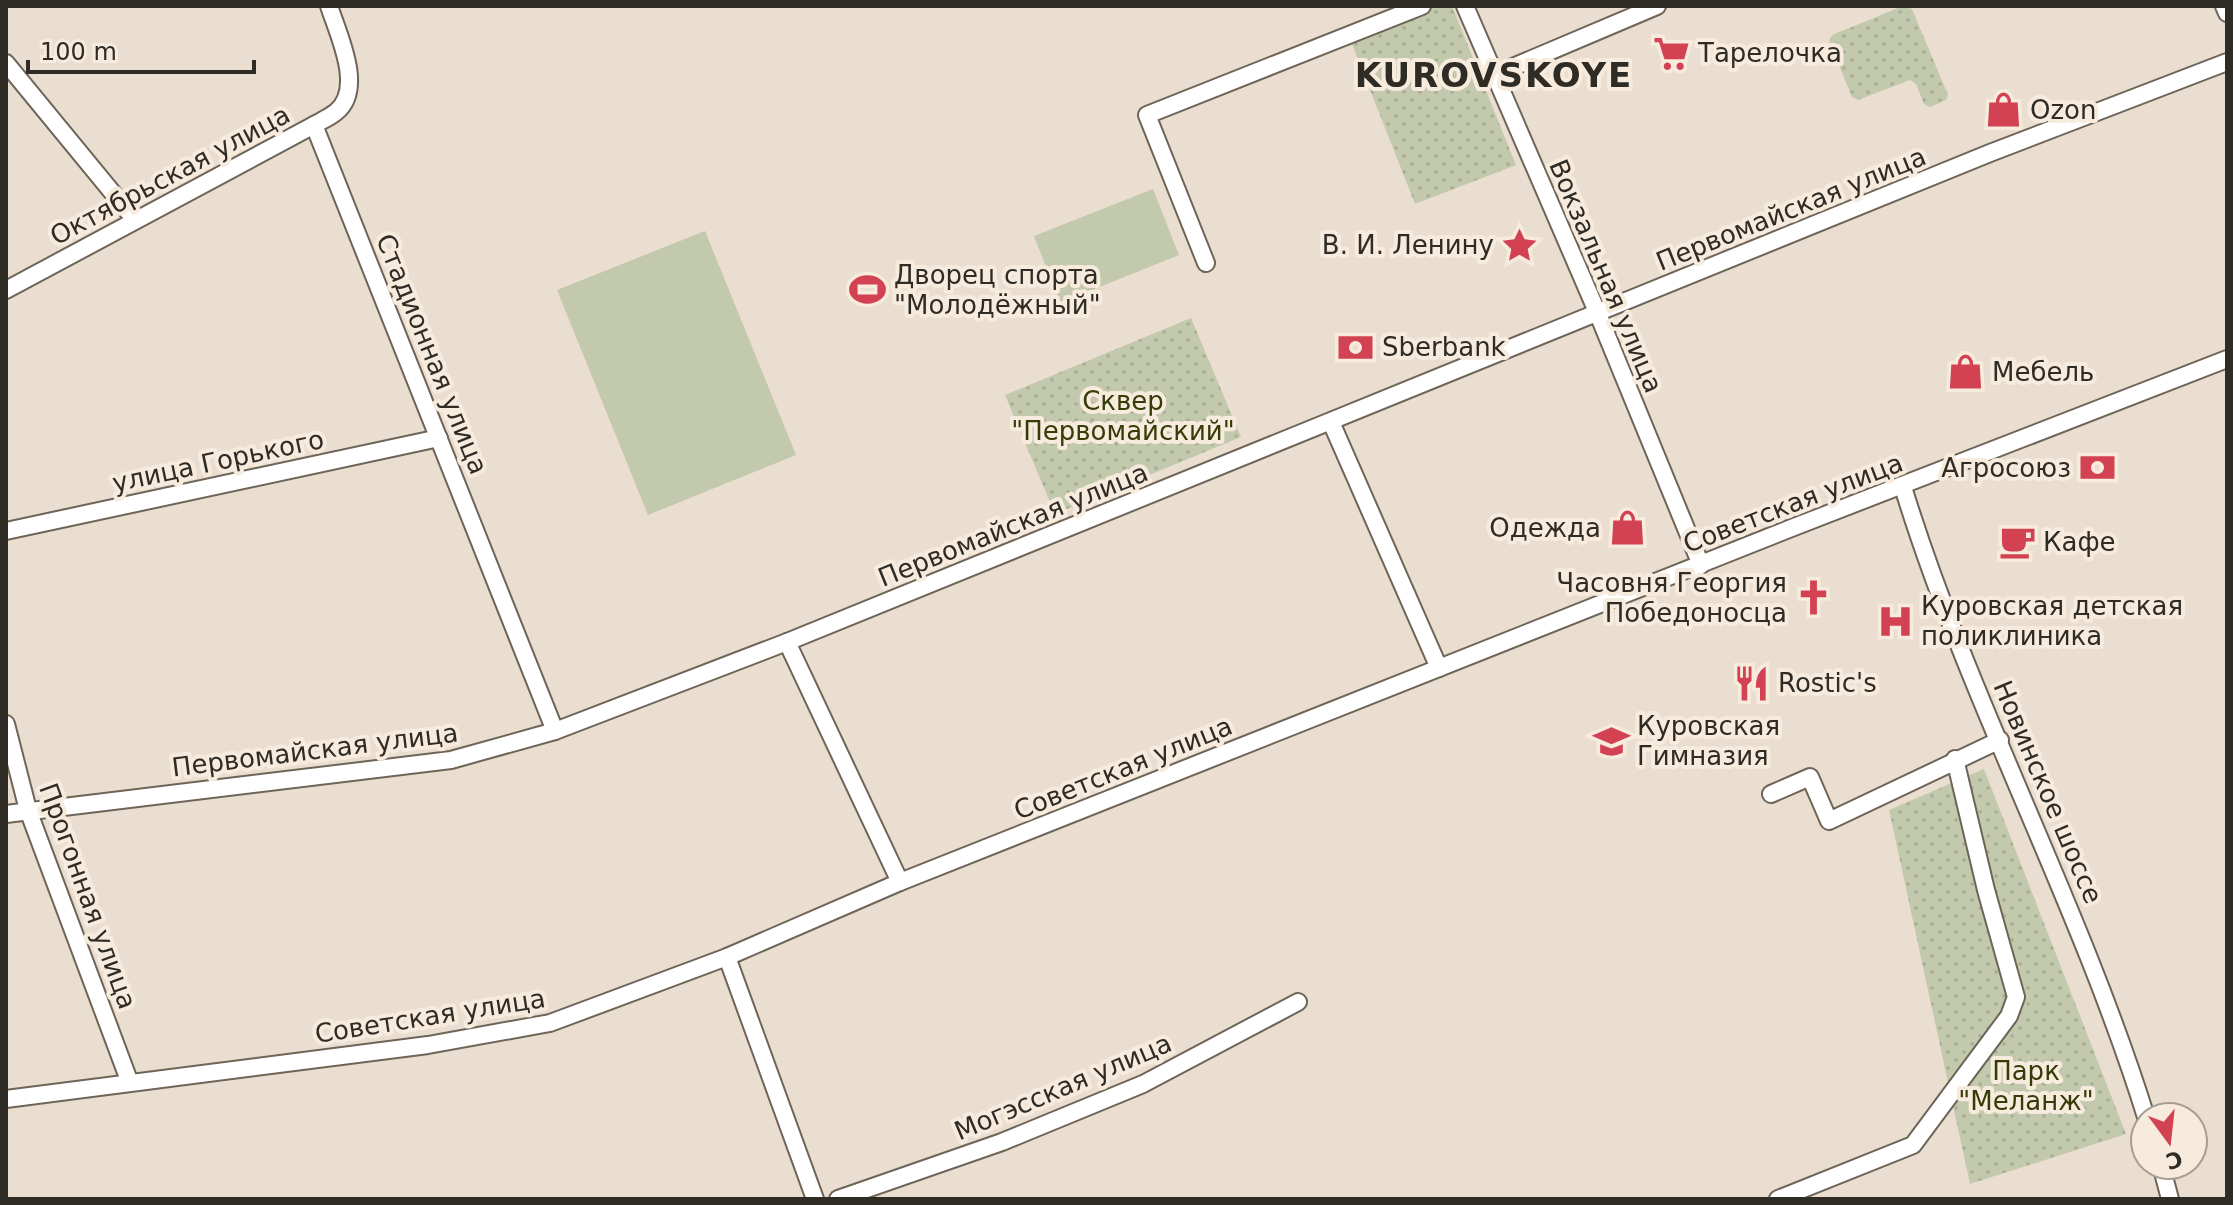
<svg xmlns="http://www.w3.org/2000/svg" width="2233" height="1205" viewBox="0 0 2233 1205" font-family="'DejaVu Sans',sans-serif">
<defs>
<pattern id="park-dots" width="8" height="8" patternUnits="userSpaceOnUse" patternTransform="scale(2)"><rect width="8" height="8" fill="#c3c9ad"/><path d="M2 2h.1M6 6h.1" fill="none" stroke="#a8ad95" stroke-width="1.8" stroke-linecap="round"/></pattern>
</defs>
<rect width="100%" height="100%" fill="#eaded0"/>
<!-- green -->
<g fill="#c3c9ad">
<path d="M1153,189L1179,255L1060,303L1034,236Z"/>
<path d="M705,231L796,455L648,515L557,290Z"/>
</g>
<!-- park -->
<g fill="url(#park-dots)">
<path d="M1436,6H1452L1516,165L1415,204L1352,44Z"/>
<path d="M1903,6L1912,9L1948,95L1946,100L1930,107L1924,104L1916,84L1910,80L1858,100L1852,97L1829,41L1832,35Z"/>
<path d="M1191,318L1241,437L1055,514L1005,395Z"/>
<path d="M1984,769L2126,1134L1970,1184L1889,810Z"/>
</g>
<g fill="none" stroke-linecap="round" stroke-linejoin="round">
<defs>
<g id="minor">
<path d="M329,6C338,34 365,89 336,112C330,117 321,121 314,125L555,731"/>
<path d="M1465,6L1598,314L1701,565"/>
<path d="M2224,6L2227,13"/>
<path d="M6,63L135,220"/>
<path d="M1494,75L1657,6"/>
<path d="M1206,263L1147,115L1422,6"/>
<path d="M6,290L314,125"/>
<path d="M1331,422L1439,668"/>
<path d="M1903,487C1969,702 2079,902 2146,1117"/>
<path d="M6,531L439,438"/>
<path d="M787,642L900,882"/>
<path d="M6,724L28,810L130,1083"/>
<path d="M1771,794L1810,777L1829,821L2000,740"/>
<path d="M6,814L451,760L555,731L787,642L1990,153L2227,62"/>
<path d="M727,957L815,1199"/>
<path d="M6,1099L428,1045L550,1023L727,957L900,882L1794,527L2227,359"/>
<path d="M2161,1165L2170,1199"/>
<path d="M838,1199L1002,1142L1143,1084L1298,1002"/>
<path d="M1778,1199L1913,1145L2009,1016L2016,997L1986,890L1955,759"/>
</g>
</defs>
<!-- minor casing -->
<use href="#minor" stroke="#6e6458" stroke-width="20"/>
<!-- minor -->
<use href="#minor" stroke="#fff" stroke-width="16"/>
</g>
<!-- icons -->
<defs>
<symbol id="supermarket-bare" viewBox="-9 -9 18 18"><path d="M-6-5.5h2.5l.6 2H6L4.5 2H-2.5L-4.4-4H-6ZM-1.5 3.2a1.3 1.3 0 1 0 .1 0ZM3 3.2a1.3 1.3 0 1 0 .1 0Z" fill="#d34252" stroke="#f7ebdd" stroke-width="2.5" paint-order="stroke"/></symbol>
<symbol id="shop-bare" viewBox="-9 -9 18 18"><path d="M-5-2.5h2.3a2.7 3.5 0 0 1 5.4 0H5L5.5 6h-11ZM-1.5-2.5h3a1.5 2.3 0 0 0-3 0Z" fill="#d34252" stroke="#f7ebdd" stroke-width="2.5" paint-order="stroke"/></symbol>
<symbol id="sight-bare" viewBox="-9 -9 18 18"><path d="M0-6L1.8-2.2L6-1.7L2.9 1.2L3.7 5.4L0 3.3L-3.7 5.4L-2.9 1.2L-6-1.7L-1.8-2.2Z" fill="#d34252" stroke="#f7ebdd" stroke-width="2.5" paint-order="stroke"/></symbol>
<symbol id="stadium-bare" viewBox="-9 -9 18 18"><path d="M0-5a6.5 5 0 1 0 0 10a6.5 5 0 1 0 0-10ZM-3.5-1.8h7v3.6h-7Z" fill="#d34252" stroke="#f7ebdd" stroke-width="2.5" paint-order="stroke"/></symbol>
<symbol id="bank-bare" viewBox="-9 -9 18 18"><path d="M-6-4H6V4H-6ZM0-2.3a2.3 2.3 0 1 0 0 4.6a2.3 2.3 0 1 0 0-4.6Z" fill="#d34252" stroke="#f7ebdd" stroke-width="2.5" paint-order="stroke"/></symbol>
<symbol id="cafe-bare" viewBox="-9 -9 18 18"><path d="M-5.5-4.5H6V0H3Q3 3.5 0 3.5H-2.5Q-5.5 3.5-5.5 0ZM3-3.2v2h1.7v-2ZM-6 4.5H4V6H-6Z" fill="#d34252" stroke="#f7ebdd" stroke-width="2.5" paint-order="stroke"/></symbol>
<symbol id="church-bare" viewBox="-9 -9 18 18"><path d="M-1.2-6h2.4v3.5h3.3v2.4h-3.3V6h-2.4V-.1h-3.3v-2.4h3.3Z" fill="#d34252" stroke="#f7ebdd" stroke-width="2.5" paint-order="stroke"/></symbol>
<symbol id="hospital-bare" viewBox="-9 -9 18 18"><path d="M-5-5h3v3.5h4V-5h3V5h-3V1.5h-4V5h-3Z" fill="#d34252" stroke="#f7ebdd" stroke-width="2.5" paint-order="stroke"/></symbol>
<symbol id="restaurant-bare" viewBox="-9 -9 18 18"><path d="M-5-6h1v4h1v-4h1v4h1v-4h1v5L-1.5 .5V6h-2V.5L-5-1ZM5-6V6H3V1.5H1.5Q1.5-4 5-6Z" fill="#d34252" stroke="#f7ebdd" stroke-width="2.5" paint-order="stroke"/></symbol>
<symbol id="school-bare" viewBox="-9 -9 18 18"><path d="M0-5L7-2L0 1L-7-2ZM-4 1L0 2.5L4 1V4Q0 6-4 4Z" fill="#d34252" stroke="#f7ebdd" stroke-width="2.5" paint-order="stroke"/></symbol>
</defs>
<g fill-rule="evenodd">
<use href="#supermarket-bare" x="1646" y="28" width="51" height="51"/>
<use href="#shop-bare" x="1978" y="84" width="51" height="51"/>
<use href="#sight-bare" x="1494" y="220" width="51" height="51"/>
<use href="#stadium-bare" x="842" y="264" width="51" height="51"/>
<use href="#bank-bare" x="1330" y="322" width="51" height="51"/>
<use href="#shop-bare" x="1940" y="346" width="51" height="51"/>
<use href="#bank-bare" x="2072" y="442" width="51" height="51"/>
<use href="#shop-bare" x="1602" y="502" width="51" height="51"/>
<use href="#cafe-bare" x="1992" y="516" width="51" height="51"/>
<use href="#church-bare" x="1788" y="572" width="51" height="51"/>
<use href="#hospital-bare" x="1870" y="596" width="51" height="51"/>
<use href="#restaurant-bare" x="1726" y="658" width="51" height="51"/>
<use href="#school-bare" x="1586" y="716" width="51" height="51"/>
</g>
<g text-anchor="middle" dominant-baseline="central" stroke-width="8" stroke-linejoin="round" paint-order="stroke">
<!-- poi labels -->
<g font-size="26" fill="#2f2b25" stroke="#f7ebdd" text-anchor="start">
<text x="1698" y="53">Тарелочка</text>
<text x="2030" y="110">Ozon</text>
<text x="1494" y="245" text-anchor="end">В. И. Ленину</text>
<text x="894" y="275">Дворец спорта<tspan x="894" dy="30">"Молодёжный"</tspan></text>
<text x="1382" y="347">Sberbank</text>
<text x="1992" y="372">Мебель</text>
<text x="2071" y="468" text-anchor="end">Агросоюз</text>
<text x="1601" y="528" text-anchor="end">Одежда</text>
<text x="2043" y="542">Кафе</text>
<text x="1787" y="583" text-anchor="end">Часовня Георгия<tspan x="1787" dy="30">Победоносца</tspan></text>
<text x="1921" y="606">Куровская детская<tspan x="1921" dy="30">поликлиника</tspan></text>
<text x="1778" y="683">Rostic's</text>
<text x="1637" y="726">Куровская<tspan x="1637" dy="30">Гимназия</tspan></text>
</g>
<!-- street labels -->
<g font-size="26" fill="#2f2b25" stroke="#f7ebdd">
<text transform="translate(170 175) rotate(-28)">Октябрьская улица</text>
<text transform="translate(1791 209) rotate(-22)">Первомайская улица</text>
<text transform="translate(1606 276) rotate(67)">Вокзальная улица</text>
<text transform="translate(432 354) rotate(68)">Стадионная улица</text>
<text transform="translate(218 461) rotate(-12)">улица Горького</text>
<text transform="translate(1793 503) rotate(-21)">Советская улица</text>
<text transform="translate(1013 525) rotate(-22)">Первомайская улица</text>
<text transform="translate(315 750) rotate(-7)">Первомайская улица</text>
<text transform="translate(1123 768) rotate(-22)">Советская улица</text>
<text transform="translate(2048 792) rotate(67)">Новинское шоссе</text>
<text transform="translate(88 896) rotate(70)">Прогонная улица</text>
<text transform="translate(430 1016) rotate(-9)">Советская улица</text>
<text transform="translate(1063 1087) rotate(-23)">Могэсская улица</text>
</g>
<!-- park labels -->
<g font-size="26" fill="#353c07" stroke="#f7ebdd">
<text x="1123" y="401">Сквер<tspan x="1123" dy="30">"Первомайский"</tspan></text>
<text x="2026" y="1071">Парк<tspan x="2026" dy="30">"Меланж"</tspan></text>
</g>
<!-- district labels -->
<g font-size="34" font-weight="bold" letter-spacing="2" fill="#2f2b25" stroke="#f7ebdd">
<text x="1494" y="75">KUROVSKOYE</text>
</g>
</g>
<!-- border -->
<rect width="2233" height="1205" fill="none" stroke="#2f2b25" stroke-width="16"/>
<!-- north arrow -->
<g transform="translate(2169 1141) rotate(165)"><circle r="38" fill="#f7ebdd" stroke="#a79e93" stroke-width="2"/>
<path d="M0-6L14 30L0 20L-14 30Z" fill="#d34252"/>
<text y="-12" font-size="22" font-weight="bold" text-anchor="middle" fill="#2f2b25">С</text>
</g>
<!-- scale -->
<path d="M28 60v12h226v-12" fill="none" stroke="#2f2b25" stroke-width="4"/>
<text x="40" y="60" font-size="24" fill="#2f2b25" stroke="#f7ebdd" stroke-width="6" paint-order="stroke">100 m</text>
</svg>
